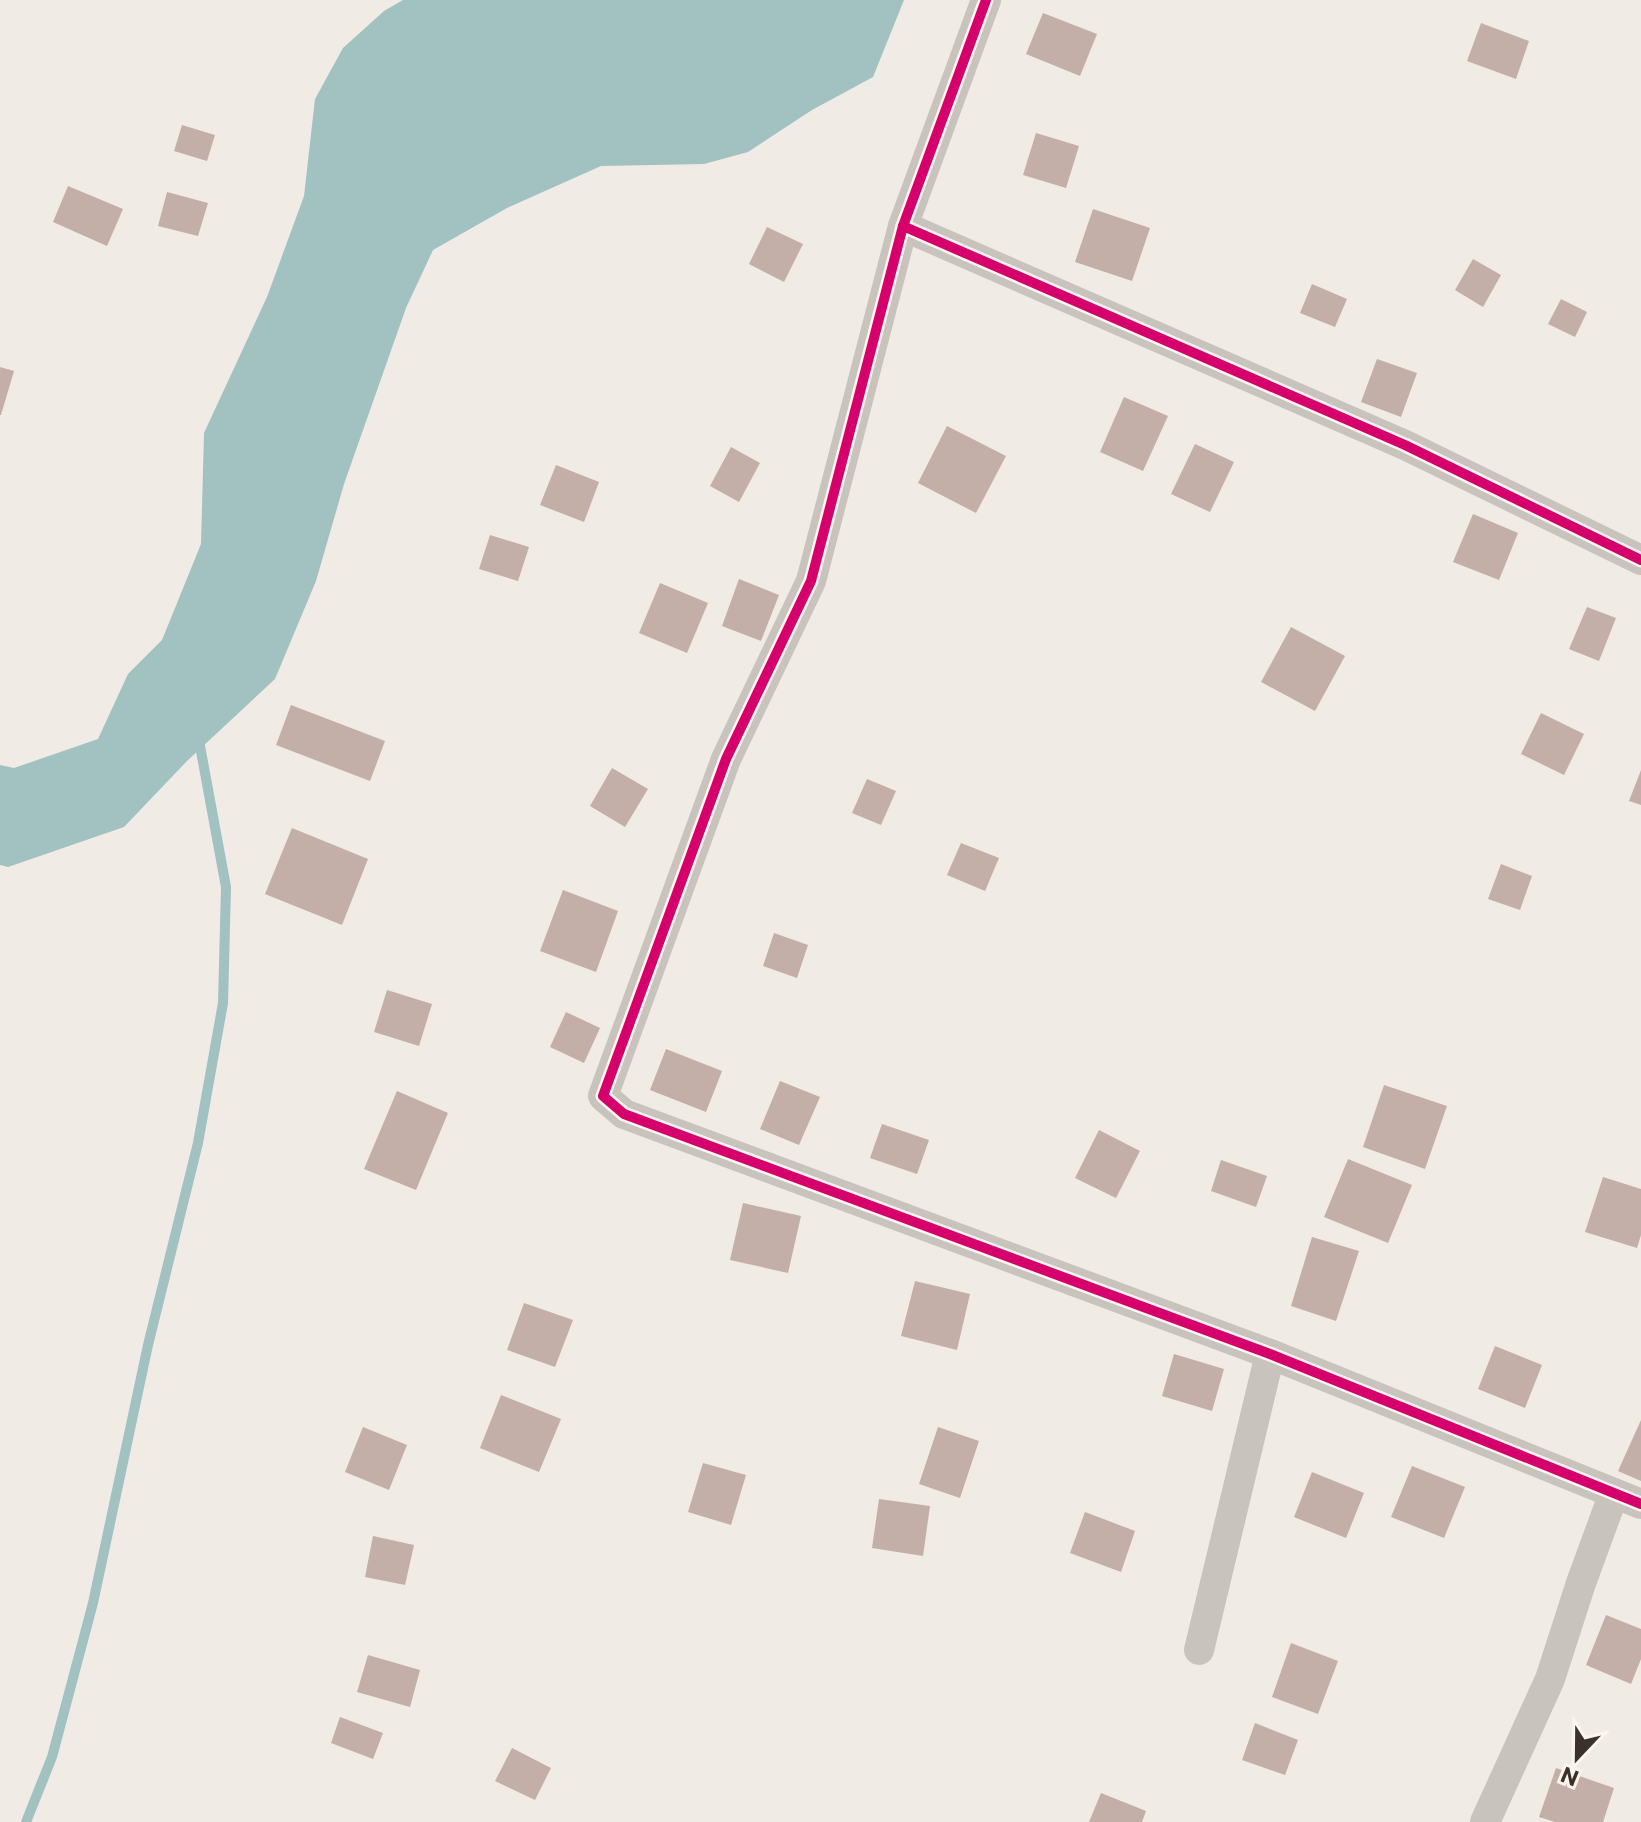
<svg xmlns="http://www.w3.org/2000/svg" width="1641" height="1822" viewBox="0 0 1641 1822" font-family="Commissioner,sans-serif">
<rect width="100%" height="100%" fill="#f0ebe5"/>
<!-- water -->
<path fill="#a1c2c1" d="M403,0H904L873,77L812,110L748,152L704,164L601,166L507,208L433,250L406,308L344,484L316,581L275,679L187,761L124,827L8,867L0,865V765L14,768L98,739L128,674L162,640L201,544L204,433L267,297L304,196L315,99L343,48L384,11Z"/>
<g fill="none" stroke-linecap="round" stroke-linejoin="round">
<!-- stream -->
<path stroke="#a1c2c1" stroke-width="10" d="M26,1822L52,1757L93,1603L148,1345L198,1143L223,1003L226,887L198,735"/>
</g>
<!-- building -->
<g fill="#c3afa7">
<path d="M1043,13L1097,34L1080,76L1026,54Z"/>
<path d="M1481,23L1529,41L1516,79L1467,61Z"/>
<path d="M182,125L215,135L207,161L174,151Z"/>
<path d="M1036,133L1079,146L1066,188L1023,175Z"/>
<path d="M68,186L123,209L107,246L53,222Z"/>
<path d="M167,192L208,203L198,236L158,226Z"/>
<path d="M1093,209L1150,228L1132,281L1075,262Z"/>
<path d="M767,227L803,244L784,282L749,264Z"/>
<path d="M1473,259L1501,275L1483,307L1455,290Z"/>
<path d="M1312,284L1347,299L1335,327L1300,313Z"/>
<path d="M1561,299L1587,312L1575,337L1548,324Z"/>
<path d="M1377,359L1417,373L1401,417L1361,402Z"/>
<path d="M0,367L14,371L1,415H0Z"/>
<path d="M1124,397L1168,416L1143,471L1100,452Z"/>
<path d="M947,426L1006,456L976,513L918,483Z"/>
<path d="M1195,444L1234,462L1210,512L1171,494Z"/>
<path d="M731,447L760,463L739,502L710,486Z"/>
<path d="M556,465L599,482L584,522L540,505Z"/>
<path d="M1473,514L1518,533L1499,580L1453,562Z"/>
<path d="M490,535L529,547L518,581L479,569Z"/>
<path d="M739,579L779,595L761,641L722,626Z"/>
<path d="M660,583L708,603L687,653L639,633Z"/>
<path d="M1587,607L1616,618L1599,661L1569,649Z"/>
<path d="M1291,627L1345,656L1315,711L1261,682Z"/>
<path d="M291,705L385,741L370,781L276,745Z"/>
<path d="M1541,713L1584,734L1564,775L1521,754Z"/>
<path d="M612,768L648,789L625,827L590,806Z"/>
<path d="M1641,770V805L1629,801Z"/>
<path d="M867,779L896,791L881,825L852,813Z"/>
<path d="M292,828L368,859L342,925L265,894Z"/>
<path d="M961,843L999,858L985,891L947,875Z"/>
<path d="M1501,864L1532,876L1520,910L1488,899Z"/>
<path d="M563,890L618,911L596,972L540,951Z"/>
<path d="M774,933L808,945L797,978L763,966Z"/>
<path d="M387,990L432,1004L419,1046L374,1032Z"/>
<path d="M566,1012L600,1028L584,1063L550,1047Z"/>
<path d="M666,1049L722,1071L706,1112L650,1090Z"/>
<path d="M780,1081L820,1097L799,1145L760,1129Z"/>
<path d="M1384,1085L1447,1106L1425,1169L1363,1147Z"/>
<path d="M397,1091L448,1113L416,1190L364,1169Z"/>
<path d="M882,1124L929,1140L917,1174L870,1158Z"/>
<path d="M1099,1130L1140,1151L1116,1198L1075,1178Z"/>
<path d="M1348,1159L1412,1185L1388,1243L1324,1217Z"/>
<path d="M1221,1160L1267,1176L1256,1207L1211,1191Z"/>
<path d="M1603,1177L1641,1189V1235L1637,1248L1585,1232Z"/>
<path d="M743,1203L801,1216L788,1273L730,1260Z"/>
<path d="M1312,1237L1359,1251L1336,1321L1291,1306Z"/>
<path d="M915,1281L970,1294L957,1350L901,1336Z"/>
<path d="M524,1303L573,1320L555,1367L507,1350Z"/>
<path d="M1495,1346L1542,1365L1525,1408L1478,1389Z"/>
<path d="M1174,1354L1224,1369L1212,1411L1162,1396Z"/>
<path d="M501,1395L561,1419L539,1472L480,1448Z"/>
<path d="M1641,1420V1481L1618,1471Z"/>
<path d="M363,1427L407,1445L389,1490L345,1472Z"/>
<path d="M938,1427L979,1441L960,1498L919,1484Z"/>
<path d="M703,1463L746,1475L731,1525L688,1512Z"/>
<path d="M1412,1466L1465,1487L1444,1538L1391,1517Z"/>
<path d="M1312,1472L1364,1493L1346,1538L1294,1517Z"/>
<path d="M879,1499L930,1506L923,1556L872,1548Z"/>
<path d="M1085,1512L1135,1531L1121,1572L1070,1553Z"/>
<path d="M373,1536L414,1545L405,1585L365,1577Z"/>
<path d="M1606,1615L1641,1629V1659L1631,1684L1586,1665Z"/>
<path d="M1291,1643L1338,1661L1318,1714L1272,1697Z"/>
<path d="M368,1655L420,1670L410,1707L357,1692Z"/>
<path d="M340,1717L383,1733L373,1759L331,1743Z"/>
<path d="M1255,1723L1298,1740L1285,1775L1242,1760Z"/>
<path d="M512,1748L551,1768L535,1800L495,1781Z"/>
<path d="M1556,1768L1614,1788L1603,1822H1555L1539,1817Z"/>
<path d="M1101,1793L1146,1811L1142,1822H1089Z"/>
</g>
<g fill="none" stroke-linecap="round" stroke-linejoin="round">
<!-- minor -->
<g stroke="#c9c3be" stroke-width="30">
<path d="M986,0L903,226L811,581L726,759L603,1096L624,1114L1270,1354L1641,1504"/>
<path d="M903,226L1405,445L1641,560"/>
<path d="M1199,1650L1270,1354"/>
<path d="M1485,1822L1550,1679L1581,1583L1614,1493"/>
</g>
<defs>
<g id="cycleway">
<path d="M986,0L903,226L811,581L726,759L603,1096L624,1114L1270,1354L1641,1504"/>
<path d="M903,226L1405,445L1641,560"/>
</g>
</defs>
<!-- cycleway casing -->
<use href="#cycleway" stroke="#fbf5ee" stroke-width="15"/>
<!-- cycleway -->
<use href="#cycleway" stroke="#d6006c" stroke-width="10"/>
</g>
<!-- north arrow -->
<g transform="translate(1577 1758) rotate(202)" stroke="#fbf5ee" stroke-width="6" paint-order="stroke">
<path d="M0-6L14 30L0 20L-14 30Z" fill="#3b302b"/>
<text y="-12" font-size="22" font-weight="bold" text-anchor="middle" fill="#3b302b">N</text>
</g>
</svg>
